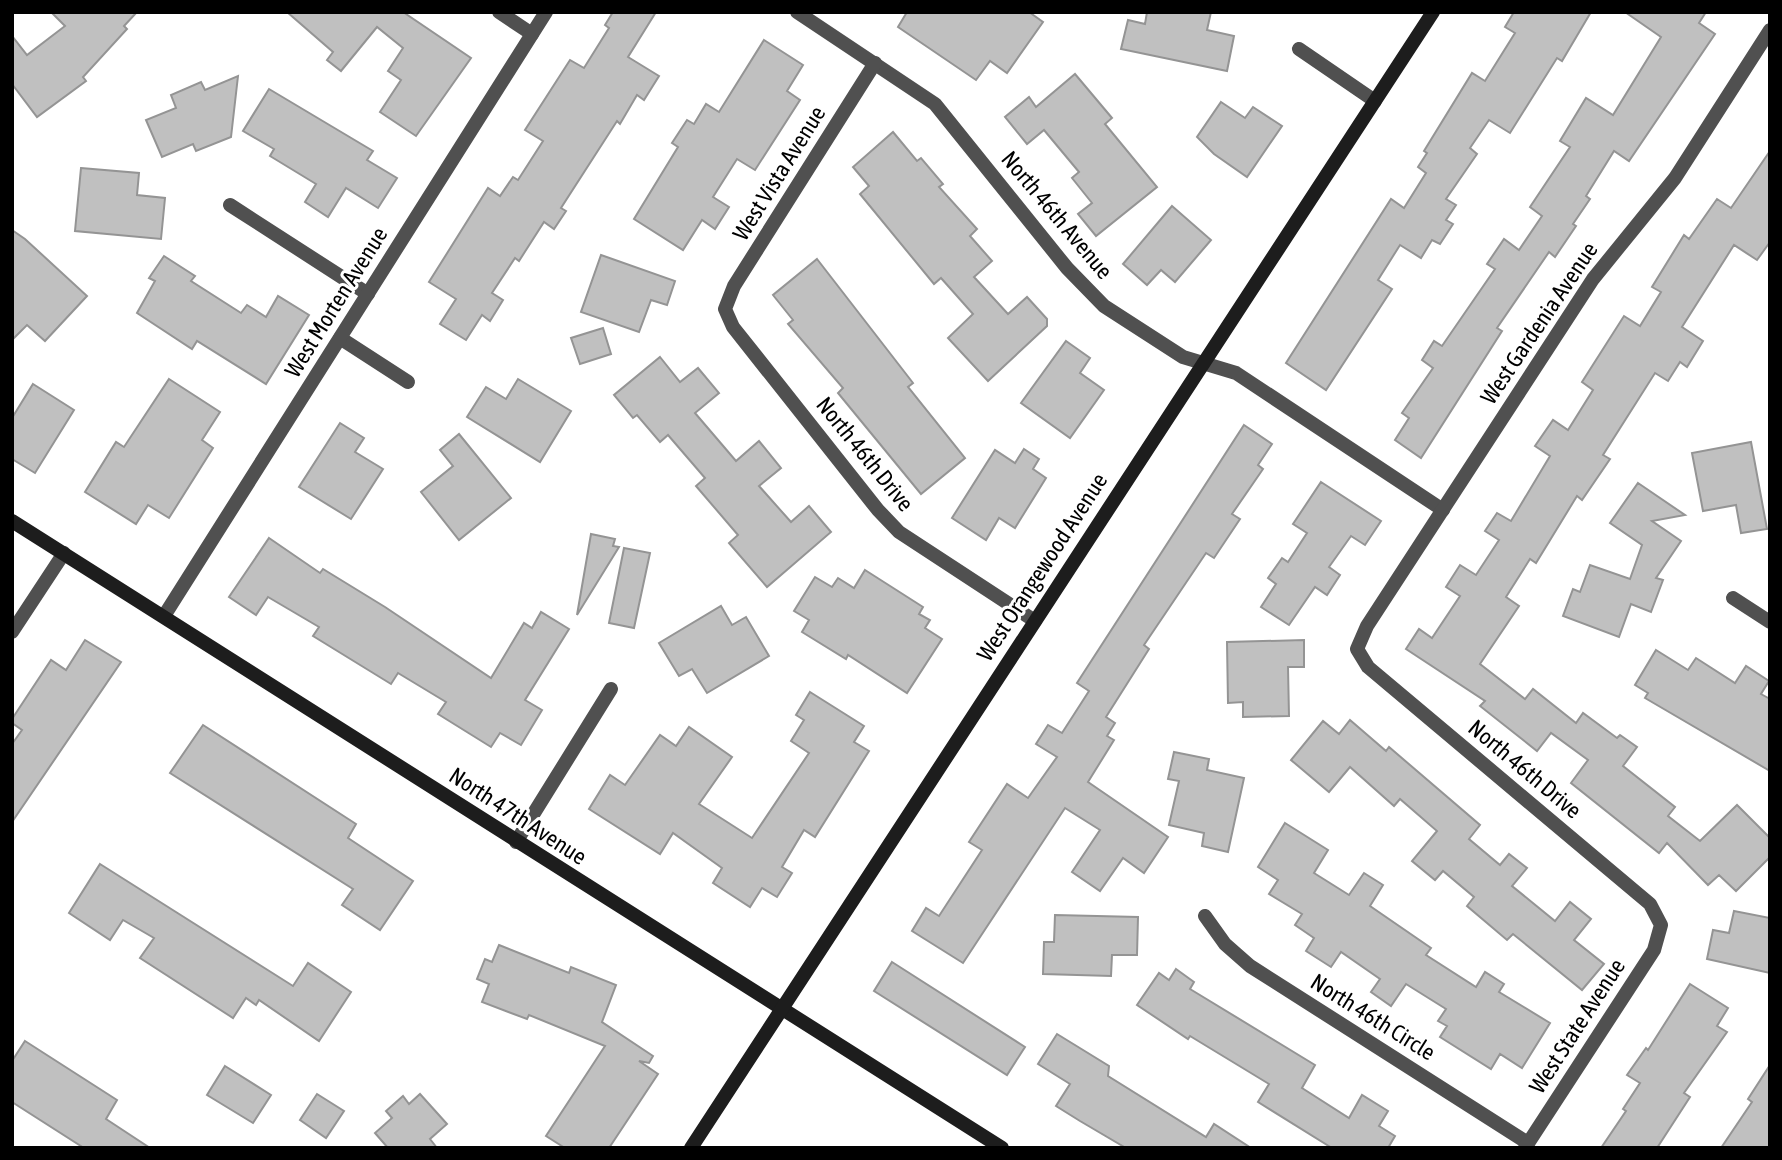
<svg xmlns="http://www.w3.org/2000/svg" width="1782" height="1160" viewBox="0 0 1782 1160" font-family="'Asap Condensed',sans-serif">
<rect width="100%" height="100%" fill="#fff"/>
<!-- building -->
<g fill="#c0c0c0" stroke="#949494" stroke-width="2">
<path d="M51,12H137L124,26L127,29L83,77L86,81L37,117L12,84V36L27,55L65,26Z"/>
<path d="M287,12H403L471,58L416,136L380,112L401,80L388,71L403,48L377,27L341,71L327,60L333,52Z"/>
<path d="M613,12H656L628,57L659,76L644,100L637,95L620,124L617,121L561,208L566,211L554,229L544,222L519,261L515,258L492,293L503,300L490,321L482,315L466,340L440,324L456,299L429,282L488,188L500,196L513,177L518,180L543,141L525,130L570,60L584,68L609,28L605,25Z"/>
<path d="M907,12H1029L1043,22L1007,73L990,61L976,80L898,27Z"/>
<path d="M1147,12H1211L1207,30L1234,36L1227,71L1121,49L1128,20L1145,24Z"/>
<path d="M1514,12H1591L1562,61L1557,58L1510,133L1489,120L1470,148L1477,154L1446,199L1456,205L1446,220L1453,224L1440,244L1432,240L1421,258L1400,245L1378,280L1392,289L1326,390L1286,363L1391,199L1404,208L1426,173L1418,167L1427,153L1424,151L1472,73L1485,81L1515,33L1505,27Z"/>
<path d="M1625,12H1706L1699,23L1715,34L1629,161L1614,151L1586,196L1590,199L1573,224L1576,226L1555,257L1549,252L1497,328L1502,331L1421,458L1395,440L1409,418L1402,413L1433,368L1422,360L1434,341L1442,346L1495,269L1487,264L1504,239L1519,250L1542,216L1530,207L1570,147L1560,141L1586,98L1613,115L1661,37Z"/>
<path d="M764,40L803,65L787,91L800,100L755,170L737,159L713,197L729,207L715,229L702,220L683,250L634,219L678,147L672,143L687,120L694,124L706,104L719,112Z"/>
<path d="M1075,74L1112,118L1105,124L1157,187L1096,236L1078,214L1092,203L1072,178L1079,172L1044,130L1027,144L1005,117L1029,97L1036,107Z"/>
<path d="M238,76L231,137L196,151L193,144L162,157L146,120L176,108L171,95L201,82L205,90Z"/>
<path d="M269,89L373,151L367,160L397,178L378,208L346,188L328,217L305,202L316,184L270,156L274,149L243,131Z"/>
<path d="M1221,102L1245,118L1253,107L1282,126L1247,177L1214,154L1197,137Z"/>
<path d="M893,132L917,161L921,158L943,184L939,187L977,229L970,236L992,261L974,277L1008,314L1027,297L1047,319V326L988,381L948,338L973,314L941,278L934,284L860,194L869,186L853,167Z"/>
<path d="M1770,151V242L1757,260L1734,245L1682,327L1703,341L1687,367L1680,362L1668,381L1655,373L1603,455L1610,459L1582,500L1577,496L1536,563L1530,559L1506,597L1519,606L1480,664L1525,699L1533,689L1576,723L1583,713L1617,738L1620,735L1637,747L1623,766L1675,807L1668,816L1700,841L1737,805L1770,838V857L1736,891L1719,875L1708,885L1667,843L1659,853L1571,783L1588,760L1551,733L1537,751L1480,706L1485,701L1406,649L1419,629L1432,638L1460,596L1446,587L1460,565L1476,575L1499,540L1485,531L1497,513L1511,521L1550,456L1535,446L1553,420L1568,430L1593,390L1582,382L1624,316L1640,326L1661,292L1652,287L1684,235L1689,239L1717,199L1731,208Z"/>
<path d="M81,168L139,173L137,195L165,198L161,239L75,231Z"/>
<path d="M1172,206L1211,240L1175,282L1161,270L1147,285L1123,264Z"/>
<path d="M12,230L25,239L87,296L45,341L27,325L12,340Z"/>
<path d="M601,255L675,281L667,305L651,300L639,332L581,312Z"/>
<path d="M164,256L195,276L191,281L241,313L247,305L266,317L278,296L309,315L266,384L197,341L192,349L137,313L155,281L149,278Z"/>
<path d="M817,259L913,383L908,387L965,458L921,494L838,393L843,388L788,324L793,320L773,295Z"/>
<path d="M603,328L611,354L580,364L571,338Z"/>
<path d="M1066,341L1090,358L1080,373L1104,390L1070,438L1021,403Z"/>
<path d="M660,357L680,382L698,368L719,393L695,413L736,461L759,441L781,468L759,486L791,522L809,506L831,532L767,587L729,543L738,535L696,486L705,478L668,435L660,442L637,415L633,418L614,395Z"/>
<path d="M169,379L220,412L202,440L213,448L169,518L148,505L136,524L85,492L116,442L124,447Z"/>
<path d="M518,379L571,411L540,462L467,417L486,387L506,399Z"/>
<path d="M33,384L74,410L35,473L12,459V418Z"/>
<path d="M340,423L364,438L355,452L383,469L351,519L299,487Z"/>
<path d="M1244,425L1272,444L1258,465L1263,469L1232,514L1240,519L1214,558L1206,553L1144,645L1149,649L1106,717L1115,723L1107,736L1114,740L1088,782L1168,837L1144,873L1123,858L1100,891L1072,872L1100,830L1065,808L963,963L912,931L926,908L939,916L982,850L969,842L1007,784L1028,798L1057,757L1036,744L1048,725L1062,733L1089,691L1077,683Z"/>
<path d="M459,434L511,498L459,540L421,492L453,466L440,450Z"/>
<path d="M1751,442L1767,529L1741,533L1736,505L1703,511L1692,453Z"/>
<path d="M1024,449L1039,459L1033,469L1046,478L1015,528L999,518L986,540L952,518L995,450L1015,463Z"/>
<path d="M1321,482L1381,521L1365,545L1351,536L1329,567L1340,575L1327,595L1315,587L1289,625L1261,607L1276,584L1268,578L1282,558L1288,562L1307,533L1293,524Z"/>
<path d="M1638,483L1685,515L1652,521L1681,541L1656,578L1663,580L1651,612L1631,604L1619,637L1563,616L1573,589L1580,592L1590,565L1630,579L1642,545L1610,523Z"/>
<path d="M591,534L615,539L613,546L619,547L577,615Z"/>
<path d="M269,538L320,573L323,569L385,607L491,678L524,623L532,628L541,612L569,629L525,700L542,710L521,745L500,733L491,747L438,714L446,702L398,673L391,684L313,636L319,627L268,597L256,615L229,597Z"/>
<path d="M624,548L650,553L634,628L609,623Z"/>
<path d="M865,570L923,607L919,614L930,620L925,628L942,639L907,693L848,655L846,659L802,632L809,620L794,611L815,577L832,587L838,578L854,588Z"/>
<path d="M721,606L732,625L746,617L769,656L707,693L692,669L679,676L659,643Z"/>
<path d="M85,640L121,662L12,822V744L22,730L12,723V719L51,660L66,670Z"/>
<path d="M1304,640V667H1288L1289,716L1243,717V702L1228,703L1227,642Z"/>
<path d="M1656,650L1688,670L1696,658L1735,683L1746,666L1769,681L1761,694L1770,699V771L1645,698L1648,693L1635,685Z"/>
<path d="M810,692L864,726L854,742L869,751L815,837L804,830L782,867L792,873L777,897L762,888L750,907L713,883L722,868L673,833L660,854L589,809L610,775L625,785L660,735L676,746L689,727L732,757L699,804L752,838L809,753L791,741L804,720L796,715Z"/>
<path d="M1350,720L1386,751L1389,747L1480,825L1469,839L1500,865L1509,854L1527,868L1512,886L1555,921L1570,902L1591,919L1574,940L1604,964L1582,990L1513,934L1507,940L1467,906L1474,897L1443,871L1435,880L1412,861L1437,831L1400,799L1394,806L1350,767L1329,792L1291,760L1323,721L1339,734Z"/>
<path d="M203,725L356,824L348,838L413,881L380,930L342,905L353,889L170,773Z"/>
<path d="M1174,752L1209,759L1207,770L1244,778L1228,852L1202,846L1204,833L1169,825L1179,781L1168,779Z"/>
<path d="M1285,823L1328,850L1314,873L1349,895L1364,873L1383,885L1370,906L1431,948L1426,955L1476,987L1485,972L1504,984L1499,992L1550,1023L1522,1068L1500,1054L1491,1069L1440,1037L1447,1026L1438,1021L1446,1009L1406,984L1391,1006L1371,992L1380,979L1341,952L1331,967L1306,951L1314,938L1295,925L1302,914L1269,894L1278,880L1258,867Z"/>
<path d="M100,864L293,986L308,963L351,992L319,1041L259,1000L256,1005L246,998L233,1018L140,958L154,938L123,920L110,940L69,913Z"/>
<path d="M1734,911L1770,918V973L1707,959L1713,930L1729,933Z"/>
<path d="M1055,915L1138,917L1137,955H1112L1111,976L1043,974L1044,942H1054Z"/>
<path d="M499,945L569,973L571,967L616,985L602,1022L653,1056L649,1063L639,1061L658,1074L609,1148H565L546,1136L605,1046L529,1015L527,1019L482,1002L489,984L477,979L485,959L492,962Z"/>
<path d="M892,962L1025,1047L1007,1075L874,991Z"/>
<path d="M1176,969L1194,982L1190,989L1315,1065L1302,1088L1349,1118L1362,1095L1388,1111L1379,1126L1395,1136L1388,1148H1332L1258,1102L1269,1084L1190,1036L1188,1039L1137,1005L1159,973L1169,980Z"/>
<path d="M1690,984L1728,1008L1717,1026L1727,1032L1684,1093L1690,1097L1657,1148H1601L1626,1111L1623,1109L1640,1083L1627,1075L1646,1048L1648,1050Z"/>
<path d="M1057,1034L1109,1066L1108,1076L1206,1137L1214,1124L1251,1148H1126L1080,1121L1056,1106L1070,1084L1038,1064Z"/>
<path d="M25,1041L117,1100L106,1119L150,1148H84L12,1102V1061Z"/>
<path d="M1770,1065V1148H1721L1752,1102L1748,1099Z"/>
<path d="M225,1066L271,1095L253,1123L207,1095Z"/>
<path d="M317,1094L344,1111L326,1138L300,1120Z"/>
<path d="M420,1094L447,1124L430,1139L437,1148H388L375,1133L392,1118L386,1111L403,1096L409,1104Z"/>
</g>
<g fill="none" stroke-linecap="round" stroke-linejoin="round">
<!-- street -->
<g stroke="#505050" stroke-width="14">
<path d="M499,12L532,34"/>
<path d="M797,12L935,104L1067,268L1104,306L1183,357L1236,373L1443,510"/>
<path d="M1299,49L1375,101"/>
<path d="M875,63L734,286L725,309L733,327L878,510L899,532L1035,621"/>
<path d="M230,205L368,294"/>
<path d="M340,338L408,382"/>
<path d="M1733,598L1770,622"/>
<path d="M164,616L546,12"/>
<path d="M12,632L64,553"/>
<path d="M516,842L611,689"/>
<path d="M1205,916L1225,944L1250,966L1528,1143"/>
<path d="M1525,1148L1654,950L1661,925L1650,904L1368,667L1357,649L1367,626L1593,279L1675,178L1770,30"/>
</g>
<!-- secondary -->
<g stroke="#1d1d1d" stroke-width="14">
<path d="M12,521L1002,1148"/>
<path d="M691,1148L1433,12"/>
</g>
</g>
<g text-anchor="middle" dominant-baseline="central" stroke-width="6" stroke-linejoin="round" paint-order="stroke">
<!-- street labels -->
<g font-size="23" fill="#000" stroke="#fff">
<text transform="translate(779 173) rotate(-58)">West Vista Avenue</text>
<text transform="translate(1057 215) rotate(50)">North 46th Avenue</text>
<text transform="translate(336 302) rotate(-58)">West Morten Avenue</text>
<text transform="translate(1539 323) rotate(-56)">West Gardenia Avenue</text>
<text transform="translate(865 454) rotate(51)">North 46th Drive</text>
<text transform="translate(1042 567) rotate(-57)">West Orangewood Avenue</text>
<text transform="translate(1525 769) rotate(40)">North 46th Drive</text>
<text transform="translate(518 816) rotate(33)">North 47th Avenue</text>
<text transform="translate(1373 1017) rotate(32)">North 46th Circle</text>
<text transform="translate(1577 1026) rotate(-57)">West State Avenue</text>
</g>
</g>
<!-- border -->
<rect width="1782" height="1160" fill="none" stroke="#000000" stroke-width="28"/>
</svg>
